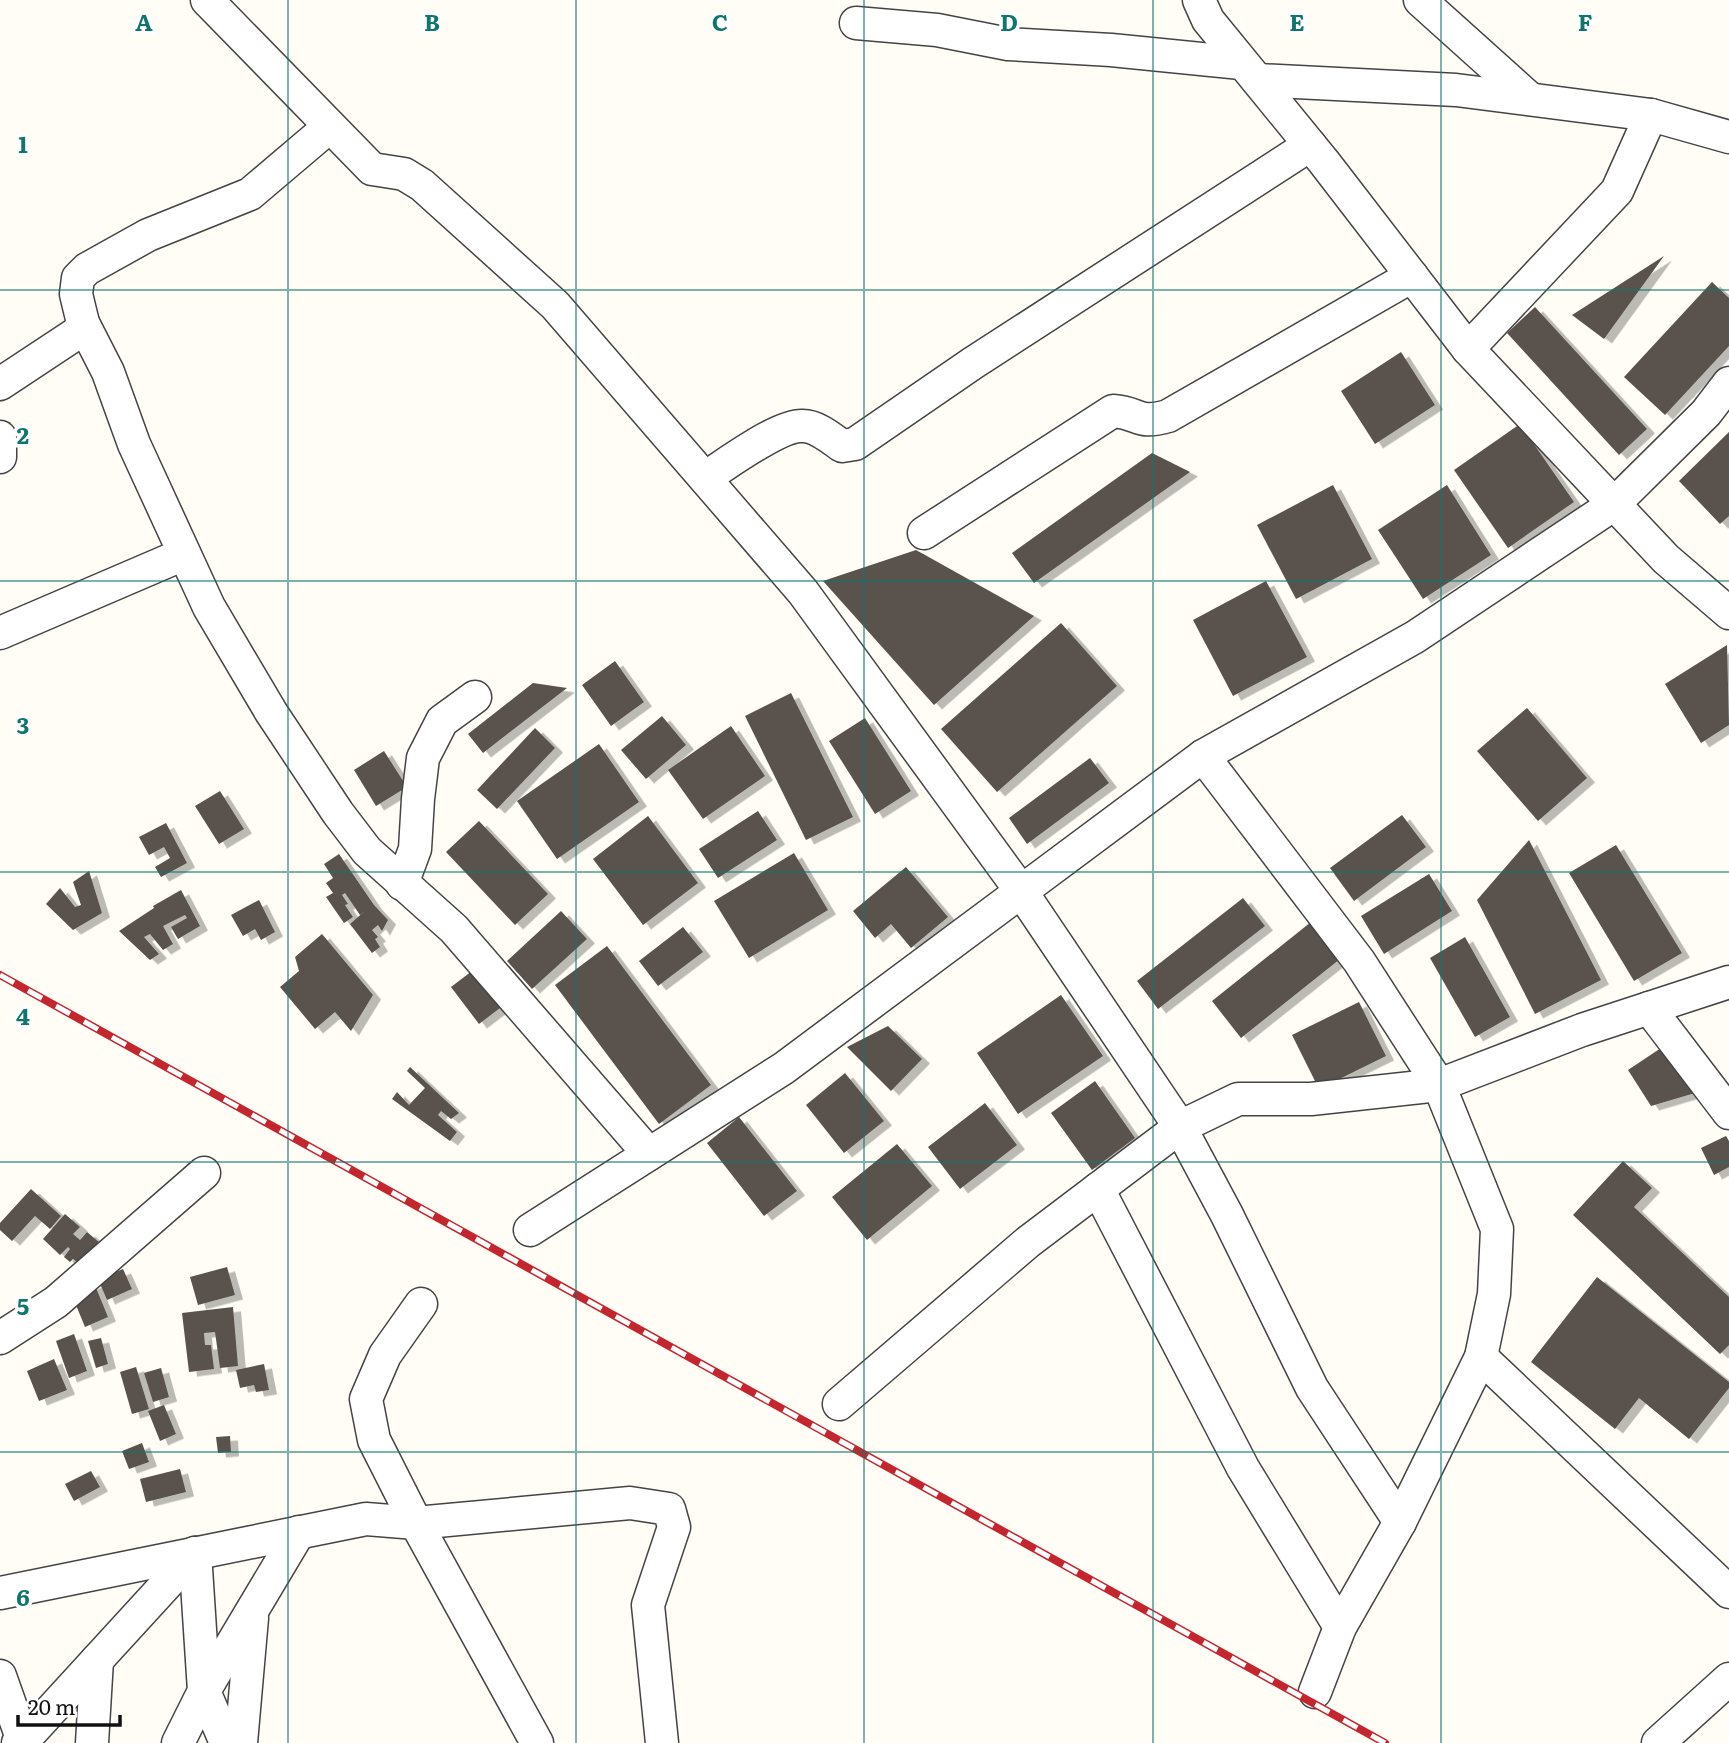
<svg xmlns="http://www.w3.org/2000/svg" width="1729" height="1743" viewBox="0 0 1729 1743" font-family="Literata,serif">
<defs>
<filter id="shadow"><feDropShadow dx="8" dy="4.5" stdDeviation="0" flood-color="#0004"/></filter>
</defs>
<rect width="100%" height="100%" fill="#fffdf5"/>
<!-- building -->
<g fill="#5a524d" filter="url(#shadow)">
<path d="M1664,256L1604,339L1572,315Z"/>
<path d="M1712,282L1729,298V346L1665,415L1624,377Z"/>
<path d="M1535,307L1647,429L1619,455L1507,333Z"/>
<path d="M1401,352L1435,405L1375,444L1341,391Z"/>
<path d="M1520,424L1574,502L1508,548L1454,470Z"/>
<path d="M1729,432V516L1720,524L1679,481Z"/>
<path d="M1152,453L1190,472L1034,583L1012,553Z"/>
<path d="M1333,485L1372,559L1296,599L1257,525Z"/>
<path d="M1447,485L1491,555L1423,599L1378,530Z"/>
<path d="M916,550L1034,616L934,705L823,581Z"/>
<path d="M1266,581L1307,657L1233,696L1193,620Z"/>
<path d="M1061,623L1117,686L997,792L941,729Z"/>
<path d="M1727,645L1729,725L1701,743L1665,684Z"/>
<path d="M615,661L644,702L611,726L582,685Z"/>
<path d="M533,683L567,688L483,753L468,734Z"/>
<path d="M791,693L853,817L806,840L745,716Z"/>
<path d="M1527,708L1587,778L1538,821L1477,751Z"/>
<path d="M662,716L686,745L646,779L621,750Z"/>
<path d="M865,718L911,791L875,814L829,741Z"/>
<path d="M731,726L765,776L703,819L668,770Z"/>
<path d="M535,728L555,748L497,809L477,790Z"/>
<path d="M599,744L639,802L557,859L517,801Z"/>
<path d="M384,751L407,787L376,806L354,770Z"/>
<path d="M1090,758L1109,783L1027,844L1009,818Z"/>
<path d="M220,791L244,829L219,844L195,806Z"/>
<path d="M758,811L777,840L718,878L699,849Z"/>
<path d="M1402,815L1426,847L1354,901L1330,868Z"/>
<path d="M648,816L698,883L643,925L593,859Z"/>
<path d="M479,821L548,894L515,925L446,852Z"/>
<path d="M166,823L187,863L161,877L155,867L170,858L164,847L149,855L139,837Z"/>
<path d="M1529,840L1601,980L1535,1014L1477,900Z"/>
<path d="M1616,845L1682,953L1634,981L1569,873Z"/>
<path d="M794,853L828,910L749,958L714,901Z"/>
<path d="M339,854L374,905L388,920L382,931L378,925L372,930L378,937L375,939L380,947L372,953L350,924L366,910L360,915L345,893L342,895L348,904L345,905L353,917L344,923L326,897L333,893L326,883L333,878L324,864Z"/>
<path d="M906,867L948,917L911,948L891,924L875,938L853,911Z"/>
<path d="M89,871L102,913L73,930L46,904L60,888L75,907L81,905L73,882Z"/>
<path d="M1429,874L1452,911L1384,954L1361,916Z"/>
<path d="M181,890L200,926L178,939L171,927L187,918L185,915L163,926L173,944L163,950L150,934L144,937L159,954L150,960L119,931L154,908L153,906Z"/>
<path d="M1243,898L1265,926L1158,1009L1137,981Z"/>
<path d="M259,900L275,932L261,940L255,929L243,936L231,915Z"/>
<path d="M561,911L587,939L532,989L507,961Z"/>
<path d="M1311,922L1340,959L1241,1038L1212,1001Z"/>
<path d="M683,927L703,952L658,986L639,961Z"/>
<path d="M322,934L373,995L351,1031L335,1012L315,1029L280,987L299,971L295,957Z"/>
<path d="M1465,937L1510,1017L1475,1037L1430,958Z"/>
<path d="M607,946L711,1085L659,1124L555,985Z"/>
<path d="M472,971L500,1008L479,1024L451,987Z"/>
<path d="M1061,995L1103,1056L1018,1114L977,1053Z"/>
<path d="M1359,1002L1386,1056L1319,1089L1292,1035Z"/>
<path d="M888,1026L922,1059L891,1091L847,1047Z"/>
<path d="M1664,1046L1695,1093L1651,1106L1628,1070Z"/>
<path d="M410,1067L459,1113L451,1119L441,1111L438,1115L457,1132L450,1141L392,1099L397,1092L409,1105L425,1088L407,1071Z"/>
<path d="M845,1073L884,1121L844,1153L806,1105Z"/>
<path d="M1095,1081L1135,1138L1092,1170L1051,1113Z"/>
<path d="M985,1103L1017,1145L960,1189L928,1147Z"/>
<path d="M739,1117L797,1191L764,1216L707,1143Z"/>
<path d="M1726,1136L1729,1141V1167L1714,1175L1701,1148Z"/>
<path d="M897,1144L932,1186L867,1240L832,1197Z"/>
<path d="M1623,1161L1652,1188L1634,1207L1729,1297V1345L1720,1354L1573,1215Z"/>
<path d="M31,1189L61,1216L50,1229L35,1216L12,1241L0,1230V1223Z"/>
<path d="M65,1214L80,1227L73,1234L80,1240L87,1232L100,1243L77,1269L73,1266L77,1262L73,1259L70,1262L64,1257L70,1249L68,1247L60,1255L43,1239Z"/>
<path d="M227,1267L235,1295L198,1305L190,1277Z"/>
<path d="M123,1269L132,1289L107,1300L98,1279Z"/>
<path d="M1597,1277L1729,1382V1388L1689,1439L1639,1398L1615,1429L1531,1362Z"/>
<path d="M94,1283L108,1317L85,1327L71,1293Z"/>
<path d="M233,1307L238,1366L220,1368L215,1332L204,1333L205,1345H211L214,1369L189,1372L182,1313Z"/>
<path d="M74,1334L87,1371L69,1378L56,1341Z"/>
<path d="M101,1338L108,1364L96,1368L88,1341Z"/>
<path d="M54,1359L67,1390L39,1401L27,1371Z"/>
<path d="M264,1364L269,1390L256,1392L254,1385L240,1388L236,1370Z"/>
<path d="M136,1367L149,1409L132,1414L120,1372Z"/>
<path d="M161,1368L169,1397L153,1402L144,1373Z"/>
<path d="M164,1405L176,1434L160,1441L148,1411Z"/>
<path d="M230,1436L231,1452L218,1453L216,1437Z"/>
<path d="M142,1443L149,1462L129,1469L122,1451Z"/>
<path d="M180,1469L186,1492L146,1502L140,1479Z"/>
<path d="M91,1471L100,1487L74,1501L65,1484Z"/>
</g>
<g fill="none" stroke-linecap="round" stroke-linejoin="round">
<defs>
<g id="minor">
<path d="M207,0L372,169L404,174L422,185L555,305L803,592L1021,891L1180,1127L1227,1215L1312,1388L1400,1522"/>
<path d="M1199,0L1208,20L1324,162L1468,349L1666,559L1729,613"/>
<path d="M1420,0L1530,99"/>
<path d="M856,23L937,30L1008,44L1111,50L1241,63"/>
<path d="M1258,80L1456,90L1651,115L1729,137"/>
<path d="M83,323L108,372L134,444L209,607L271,712L338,813L367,851L454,929L649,1154"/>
<path d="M1468,349L1617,191L1651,115"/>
<path d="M0,384L77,333L83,323L76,294L78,278L87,269L148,235L250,194L329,127"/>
<path d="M0,437V457"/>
<path d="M706,477C727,464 780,424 803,426C817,426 832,439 842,446L855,444L973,363L1310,145"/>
<path d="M924,533L1113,411C1141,413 1136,425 1168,416L1412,276"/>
<path d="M0,633L184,554"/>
<path d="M1203,756L1359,961L1439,1085L1497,1229L1494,1294L1481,1357L1400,1522L1340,1627L1315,1692"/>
<path d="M402,884L415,849L418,799L423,758L442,721L475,697"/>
<path d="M1649,1008L1729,1113"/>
<path d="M1098,1189L1243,1468L1340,1627"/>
<path d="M530,1230L784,1068L1203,756L1415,637L1613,505L1706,413L1729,383"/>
<path d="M421,1304L385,1355L366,1399L374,1440L416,1523L537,1743"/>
<path d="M0,1338L56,1302L204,1173"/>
<path d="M1481,1357L1729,1592"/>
<path d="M839,1404L1028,1242L1180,1127L1238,1099H1311L1439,1085L1582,1030L1729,982"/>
<path d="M0,1593L366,1519L416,1523L630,1503L669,1509L674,1527L648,1605L662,1743"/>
<path d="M0,1676L23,1741L18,1743"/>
<path d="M21,1743L195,1553"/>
<path d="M92,1743L97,1660"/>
<path d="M178,1743L204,1691L195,1553"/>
<path d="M226,1743L204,1691L299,1532"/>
<path d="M241,1743L252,1618"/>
<path d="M1658,1743L1729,1679"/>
</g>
</defs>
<!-- minor casing -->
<use href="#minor" stroke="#444" stroke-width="35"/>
<!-- minor -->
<use href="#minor" stroke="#fff" stroke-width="32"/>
<defs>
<path id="rail" d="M0,975L1385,1743"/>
</defs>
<!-- rail casing -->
<use href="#rail" stroke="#c4262e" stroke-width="8"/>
<!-- rail -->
<use href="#rail" stroke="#fff" stroke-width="5" stroke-dasharray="16" stroke-linecap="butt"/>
</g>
<!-- grid -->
<path fill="none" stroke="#0f766e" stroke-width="2" stroke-opacity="0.55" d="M288,0V1743M576,0V1743M864,0V1743M1153,0V1743M1441,0V1743M0,290H1729M0,581H1729M0,872H1729M0,1162H1729M0,1452H1729"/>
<g font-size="23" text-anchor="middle" font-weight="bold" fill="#0f766e" stroke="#fff" stroke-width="7" stroke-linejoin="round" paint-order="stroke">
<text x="144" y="31">A</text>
<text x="432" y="31">B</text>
<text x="720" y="31">C</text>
<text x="1009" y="31">D</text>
<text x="1297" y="31">E</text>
<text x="1585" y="31">F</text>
<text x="23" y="153">1</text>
<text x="23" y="444">2</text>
<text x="23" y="734">3</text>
<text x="23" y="1025">4</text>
<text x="23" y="1315">5</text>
<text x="23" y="1606">6</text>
</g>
<!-- scale -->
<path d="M18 1715v10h102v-10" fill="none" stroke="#111111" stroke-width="3.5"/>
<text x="28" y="1715" font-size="21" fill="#111111" stroke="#ffffff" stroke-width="5" paint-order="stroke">20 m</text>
</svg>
